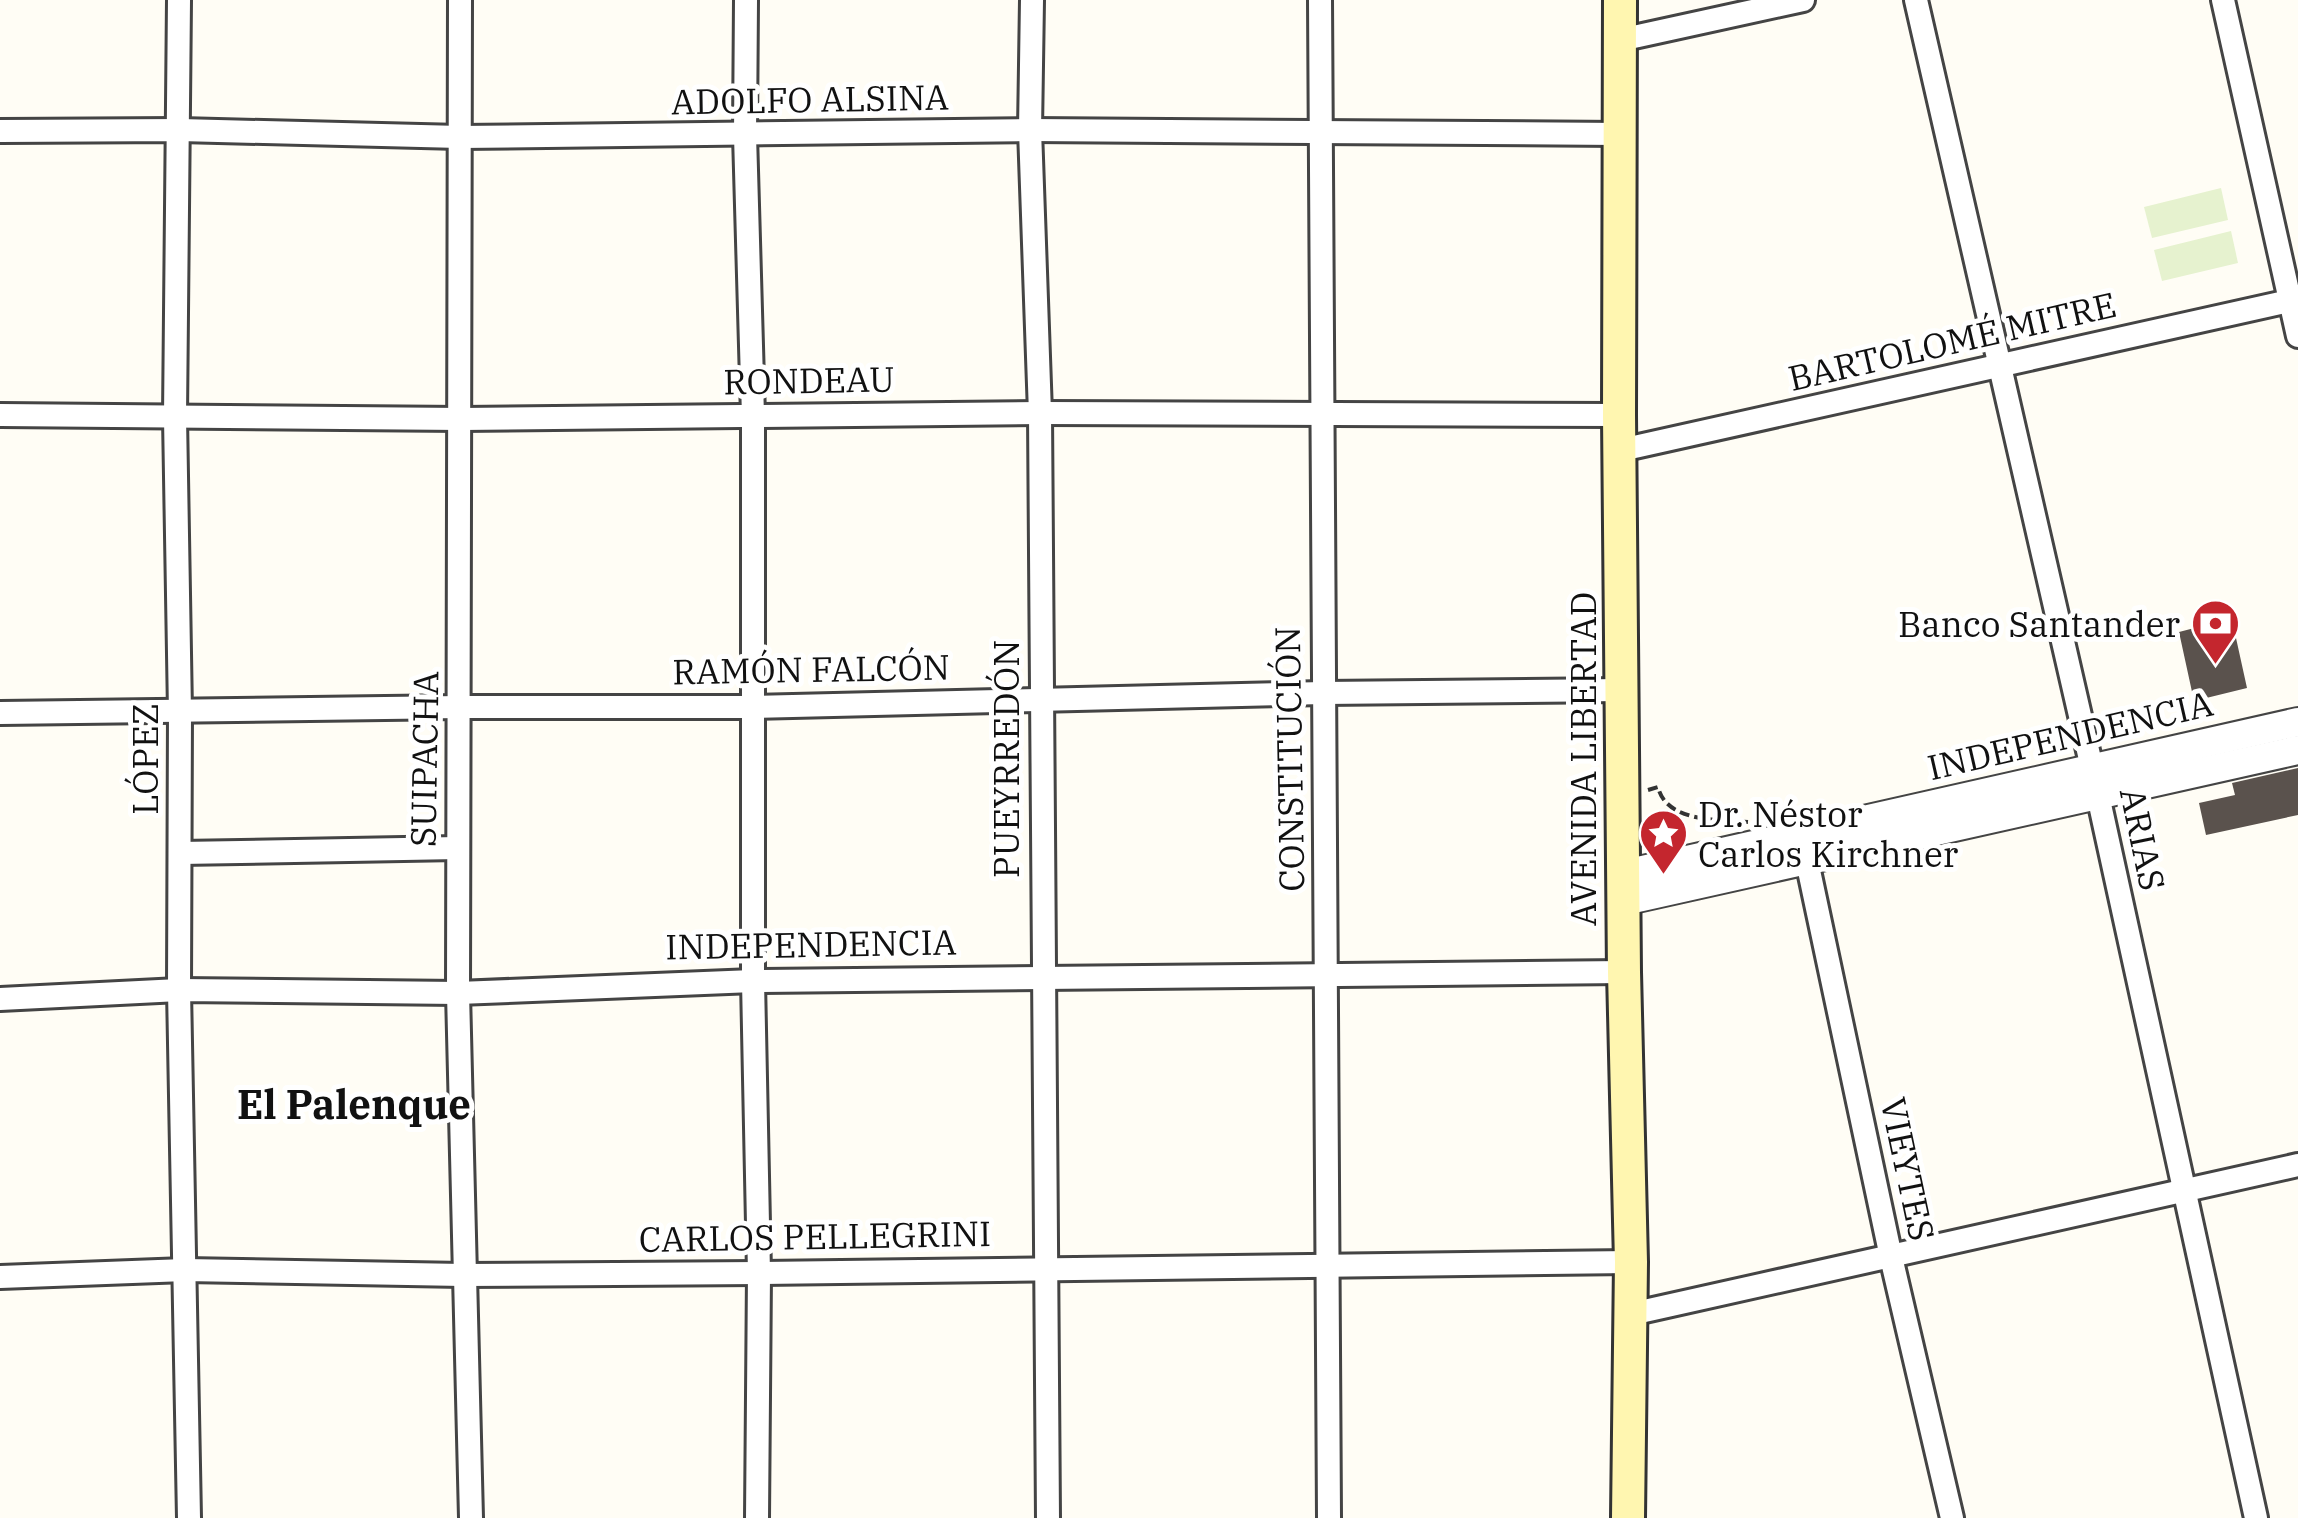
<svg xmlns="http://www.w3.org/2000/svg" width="2298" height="1518" viewBox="0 0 2298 1518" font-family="'IBM Plex Serif',serif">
<rect width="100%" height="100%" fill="#fffdf5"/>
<!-- pitch -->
<g fill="#e6f2cf">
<path d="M2221,188L2228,220L2152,238L2144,207Z"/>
<path d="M2231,231L2238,263L2162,281L2154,250Z"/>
</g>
<!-- building -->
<g fill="#5a524d">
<path d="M2206,625L2210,645L2236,638L2247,688L2194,701L2179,632Z"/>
<path d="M2298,768V815L2206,835L2199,803L2235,795L2232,783Z"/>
</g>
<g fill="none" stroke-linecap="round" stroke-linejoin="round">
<defs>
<g id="minor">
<path d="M179,0L175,417L180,712L179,990L189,1518"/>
<path d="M460,0L458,993L471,1518"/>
<path d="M746,0L745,135L753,416V981L759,1273L757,1518"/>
<path d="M1032,0L1030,130L1040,413L1048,1518"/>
<path d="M1320,0L1329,1518"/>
<path d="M1916,0L2092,768L2256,1518"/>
<path d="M2223,0L2298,336"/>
<path d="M1620,40L1803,0"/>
<path d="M0,131L180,130L460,137L1030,130L1620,134"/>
<path d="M0,415L462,419L1040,413L1619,415"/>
<path d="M1621,450L2298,299"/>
<path d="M0,713L460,707H752L1323,693L1623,690"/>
<path d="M1804,847L1891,1257L1952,1518"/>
<path d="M180,853L458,848"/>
<path d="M0,999L179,990L458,993L753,981L1624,972"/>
<path d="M0,1277L185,1270L463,1275L759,1273L1631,1262"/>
<path d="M1631,1314L2298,1165"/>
</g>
<g id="tertiary">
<path d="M1625,874L2298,722"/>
<path d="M1624,901L2298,750"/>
</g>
<path id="secondary" d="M1620,0L1619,415L1624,972L1631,1262L1628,1518"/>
</defs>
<!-- minor casing -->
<use href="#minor" stroke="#444" stroke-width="28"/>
<!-- tertiary casing -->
<use href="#tertiary" stroke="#444" stroke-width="32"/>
<!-- secondary casing -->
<use href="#secondary" stroke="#333" stroke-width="38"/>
<!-- path -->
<path stroke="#333" stroke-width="4" stroke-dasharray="10 5" stroke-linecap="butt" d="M1648,790L1658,787C1666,822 1718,820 1748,822"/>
<!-- minor -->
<use href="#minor" stroke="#fff" stroke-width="22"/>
<!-- tertiary -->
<use href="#tertiary" stroke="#fff" stroke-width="28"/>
<!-- secondary -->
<use href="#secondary" stroke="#fff6b0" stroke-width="32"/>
</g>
<!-- icons -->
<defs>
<symbol id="bank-pin" viewBox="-11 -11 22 30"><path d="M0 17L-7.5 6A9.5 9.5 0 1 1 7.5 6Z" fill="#c4262e" stroke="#fff"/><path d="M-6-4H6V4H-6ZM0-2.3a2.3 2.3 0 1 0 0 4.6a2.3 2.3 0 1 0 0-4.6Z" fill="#fff"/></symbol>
<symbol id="sight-pin" viewBox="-11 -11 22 30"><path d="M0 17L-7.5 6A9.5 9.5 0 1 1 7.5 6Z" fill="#c4262e" stroke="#fff"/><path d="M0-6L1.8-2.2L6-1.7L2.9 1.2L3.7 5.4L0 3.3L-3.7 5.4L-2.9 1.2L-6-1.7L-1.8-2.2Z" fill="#fff"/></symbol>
</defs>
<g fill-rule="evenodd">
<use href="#bank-pin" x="2188" y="596" width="55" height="75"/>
<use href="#sight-pin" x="1636" y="806" width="55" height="75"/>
</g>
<g text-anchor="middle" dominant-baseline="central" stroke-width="10" stroke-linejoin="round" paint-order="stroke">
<!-- street labels -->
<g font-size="35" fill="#111" stroke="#fff">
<text transform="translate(810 99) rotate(-1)">ADOLFO ALSINA</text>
<text transform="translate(1952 341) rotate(-13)">BARTOLOMÉ MITRE</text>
<text transform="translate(809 380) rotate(-1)">RONDEAU</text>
<text transform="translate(811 669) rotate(-1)">RAMÓN FALCÓN</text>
<text transform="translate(2070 735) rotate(-13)">INDEPENDENCIA</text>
<text transform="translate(145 759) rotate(-90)">LÓPEZ</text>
<text transform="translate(424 759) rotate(-89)">SUIPACHA</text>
<text transform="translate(1006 759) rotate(-90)">PUEYRREDÓN</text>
<text transform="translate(1289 759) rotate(-91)">CONSTITUCIÓN</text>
<text transform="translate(1583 759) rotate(-90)">AVENIDA LIBERTAD</text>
<text transform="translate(2143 839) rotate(78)">ARIAS</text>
<text transform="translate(811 944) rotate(-1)">INDEPENDENCIA</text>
<text transform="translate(1908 1169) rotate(78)">VIEYTES</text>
<text transform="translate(815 1236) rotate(-1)">CARLOS PELLEGRINI</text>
</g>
<!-- poi labels -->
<g font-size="35" fill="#111" stroke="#fff" text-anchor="end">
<text x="2180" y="624">Banco Santander</text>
<text x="1698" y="814" text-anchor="start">Dr. Néstor<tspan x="1698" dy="40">Carlos Kirchner</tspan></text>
</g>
<!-- quarter labels -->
<g font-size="40" font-weight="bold" fill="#111" stroke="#fff">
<text x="354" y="1104">El Palenque</text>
</g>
</g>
</svg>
